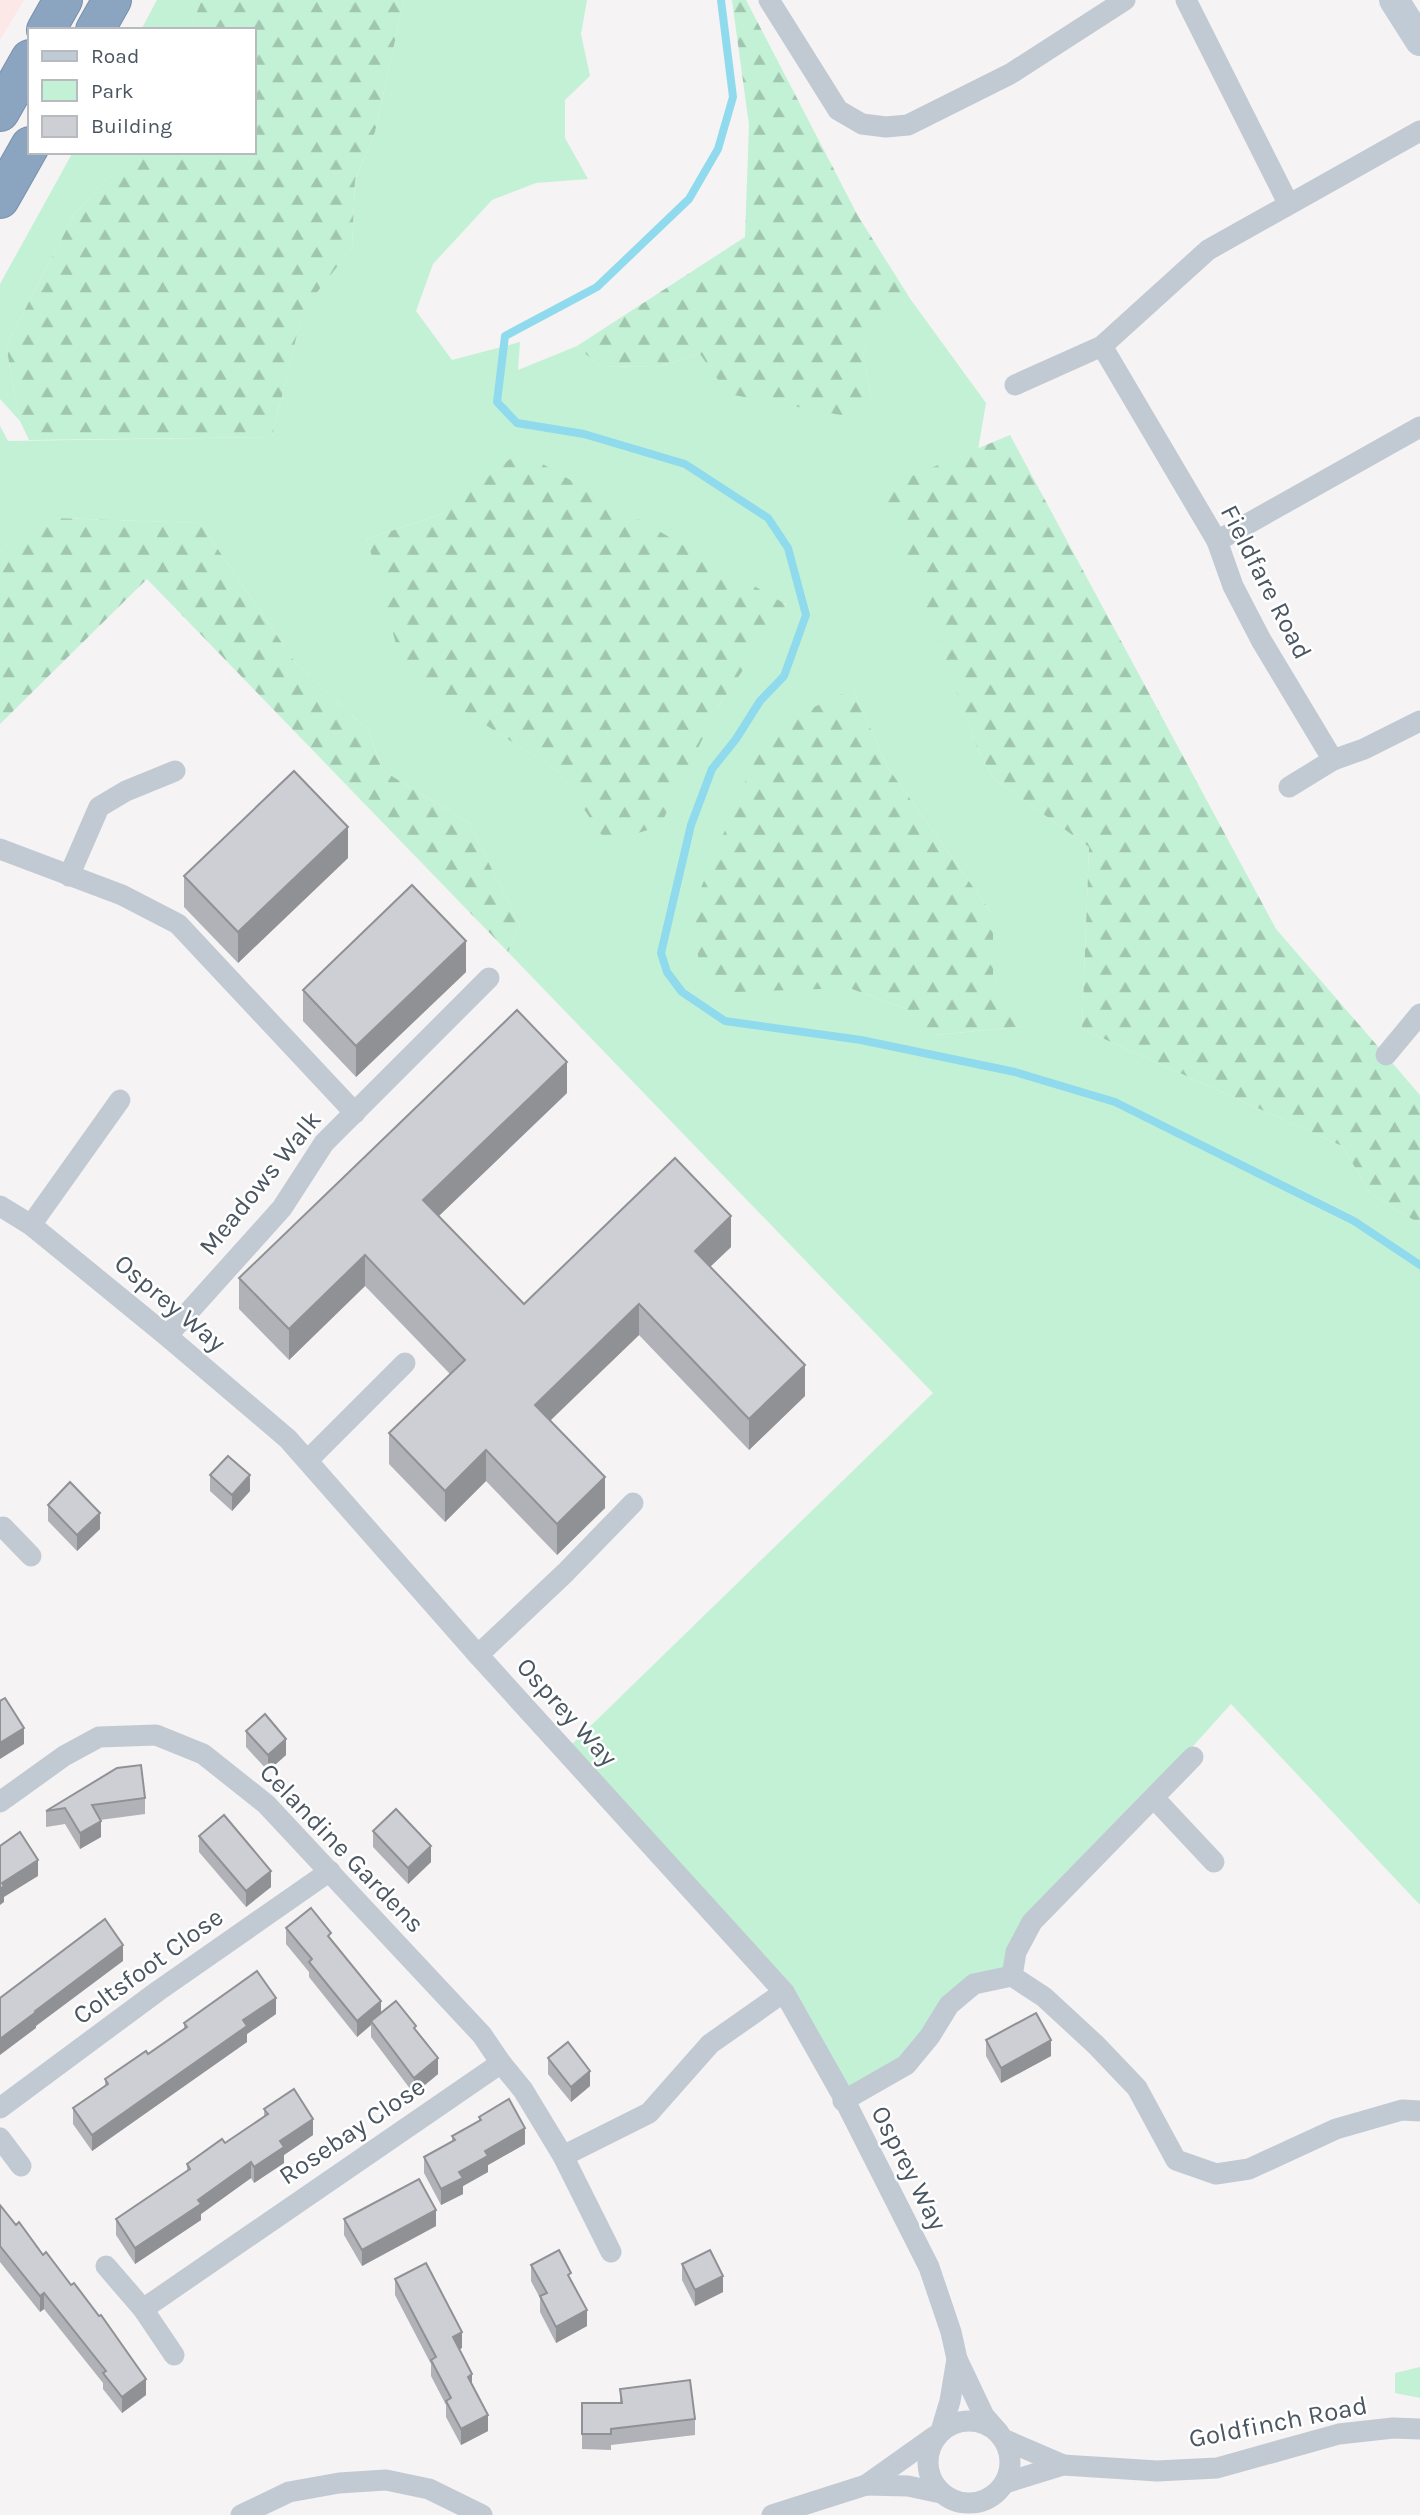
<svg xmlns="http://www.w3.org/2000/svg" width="1420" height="2515" viewBox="0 0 1420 2515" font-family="Karla,sans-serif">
<defs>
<pattern id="forest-firs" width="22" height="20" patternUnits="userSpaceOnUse" patternTransform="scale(1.75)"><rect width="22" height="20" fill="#c3f1d5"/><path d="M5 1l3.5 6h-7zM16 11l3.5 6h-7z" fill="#a0c6b0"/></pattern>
</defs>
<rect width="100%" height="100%" fill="#f5f3f3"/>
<!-- medical -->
<path fill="#fce8e6" d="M0,0H24L0,40Z"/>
<!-- green -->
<g fill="#c3f1d5" fill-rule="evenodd">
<path d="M157,0H202L189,30H141Z"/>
<path d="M404,0H587L581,34L590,76L565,100V138L588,179L536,183L492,200L433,264L416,311L452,360L520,342L518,370L577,346L599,366L658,367L700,354L871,399L863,353L889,301L911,300L986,403L978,450L884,488L977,748L993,778L1089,847L1082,1029L1342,1146L1371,1194L1420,1224V1905L1231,1704L1150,1794L1028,1918L1008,1973L971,1981L903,2061L841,2093L791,1989L571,1745L933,1393L508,952L520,926L469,823L382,770L369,731L295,662L200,523L57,518L0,551V426L8,441L272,437L303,309L352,248L355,180L375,132ZM442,514L787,604L718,707L607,842L558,771L405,673L367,539ZM853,689L888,768L993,915V977L1028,1026L935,1035L904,1008L849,988Z"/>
<path d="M73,152H130L74,215L6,346L20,421L0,399V284Z"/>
<path d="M1420,2367V2398L1395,2393V2373Z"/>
</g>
<!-- forest -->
<g fill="url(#forest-firs)">
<path d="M202,0H404L375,132L355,180L352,248L303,310L272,437L29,440L20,421L6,346L74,215L130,152H254V30H189Z"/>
<path d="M732,0H746L858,216L911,300L889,302L863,353L871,399L862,419L728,394L700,354L658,367L599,366L577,346L745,237L749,125Z"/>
<path d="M1010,435L1276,929L1420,1095V1224L1371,1194L1342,1146L1082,1029L1089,847L993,778L977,748L883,488Z"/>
<path d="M520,451L787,605L718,707L660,826L607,843L558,771L404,673L367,539L442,514Z"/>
<path d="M56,518L200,523L295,662L369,731L382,770L469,823L520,926L508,952L147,579L0,724V551Z"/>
<path d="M853,689L888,768L993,915V977L1029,1026L934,1035L904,1008L849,988L735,992L701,974L691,912L767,729Z"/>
</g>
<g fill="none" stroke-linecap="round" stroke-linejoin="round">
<!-- stream -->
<path stroke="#90daee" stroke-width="8" d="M721,0L733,97L718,149L689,199L597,287L505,336L497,402L517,423L584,434L685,464L768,518L788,548L806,615L784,676L760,701L736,739L712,769L691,825L661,953L667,972L682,992L725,1021L861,1040L1015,1072L1115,1102L1354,1221L1420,1265"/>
<defs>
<g id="highway">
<path d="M46,30L63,0"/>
<path d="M95,30L112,0"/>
<path d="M0,112L30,59"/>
<path d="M0,199L30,146"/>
</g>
</defs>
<!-- highway casing -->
<use href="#highway" stroke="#7690ad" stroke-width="40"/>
<!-- street -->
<g stroke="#c1cad2" stroke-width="21">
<path d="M769,0L838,110L862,124L886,127L908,125L1010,74L1125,0"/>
<path d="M1186,0L1288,203"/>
<path d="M1102,346L1217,541L1233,586L1261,640L1333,760L1364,749L1420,721"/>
<path d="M1015,385L1102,346L1208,250L1420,131"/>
<path d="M1217,541L1420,427"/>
<path d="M1289,787L1333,760"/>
<path d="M0,849L122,895L178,924L355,1113"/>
<path d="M69,876L99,807L126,791L175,771"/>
<path d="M1386,1055L1420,1014"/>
<path d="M0,1206L31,1225L167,1336L288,1439L478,1655L784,1992L841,2093L929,2267L951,2332L957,2359L984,2416L999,2433"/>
<path d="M31,1225L120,1100"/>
<path d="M167,1336L282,1208L324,1143L489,978"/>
<path d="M308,1460L405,1363"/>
<path d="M3,1527L31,1556"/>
<path d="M478,1655L565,1573L633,1503"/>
<path d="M1154,1798L1214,1862"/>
<path d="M0,1802L64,1756L99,1737L156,1735L203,1754L266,1804L482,2035L501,2063"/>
<path d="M1012,1976L1016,1952L1032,1922L1193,1757"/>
<path d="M843,2101L906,2065L930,2036L949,2005L974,1984L1012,1976L1044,1997L1096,2045L1137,2088L1176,2160L1216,2174L1249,2169L1336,2129L1402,2110L1420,2111"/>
<path d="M0,2108L158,1991L330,1871"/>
<path d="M0,2138L21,2166"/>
<path d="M611,2252L563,2156L649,2113L710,2044L784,1992"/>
<path d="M106,2266L143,2309L174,2355"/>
<path d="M143,2309L501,2063L523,2090L563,2156"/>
<circle cx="969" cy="2462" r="41"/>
<path d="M941,2431L950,2401L957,2359"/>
<path d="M1003,2439L1063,2465"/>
<path d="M1005,2483L1063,2465L1157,2471L1217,2468L1339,2434L1393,2428L1420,2429"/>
<path d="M866,2485L908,2486L941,2493"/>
<path d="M241,2515L289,2492L339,2483L386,2480L429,2489L482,2515"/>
<path d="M772,2515L866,2485L935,2436"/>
</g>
<!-- secondary -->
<path stroke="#c1cbd6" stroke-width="30" d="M1394,0L1420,41"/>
<!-- highway -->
<use href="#highway" stroke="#8ba5c1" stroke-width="38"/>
</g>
<!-- wall -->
<g fill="#b0b2b7">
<path d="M348,858L238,963L184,907V876Z"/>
<path d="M466,972L356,1077L303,1021V990Z"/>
<path d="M567,1093L439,1216L524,1304L731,1247L710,1267L805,1396L749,1450L639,1335L550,1421L605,1508L557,1555L486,1481L445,1522L389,1464V1433L450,1374L365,1286L289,1360L239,1309V1278Z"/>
<path d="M210,1475L250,1491L232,1511L210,1491Z"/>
<path d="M48,1505L100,1529L77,1551L48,1521Z"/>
<path d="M246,1731L286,1755L268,1771L246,1747Z"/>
<path d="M145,1798V1814L100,1820L101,1837L80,1849L65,1824L46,1827V1811Z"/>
<path d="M373,1831L431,1862L408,1884L373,1847Z"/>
<path d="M199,1836L271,1887L246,1907L199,1852Z"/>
<path d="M286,1928L331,1939L381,2013L416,2031L438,2074L414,2094L371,2037V2025L357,2037L309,1977V1972L286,1944Z"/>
<path d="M276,2014L247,2034V2042L92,2151L73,2124V2108L105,2086V2079L148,2054L184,2029V2023Z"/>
<path d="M986,2040L1051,2056L1001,2083L986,2056Z"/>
<path d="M548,2058L590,2086L571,2102L548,2074Z"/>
<path d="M264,2109L313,2135L284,2155V2163L254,2183L251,2178L201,2214V2220L135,2264L116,2235V2219L187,2171V2164L225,2143L264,2117Z"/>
<path d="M479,2117L525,2144L488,2165V2172L463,2186V2194L441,2205L424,2173V2157L452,2141V2136L479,2122Z"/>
<path d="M0,2205L146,2395L122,2413L103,2389V2383L44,2309L40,2312L0,2262Z"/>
<path d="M344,2219L436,2226L362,2266L344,2235Z"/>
<path d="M682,2264L723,2292L695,2306L682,2280Z"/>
<path d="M531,2265L571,2281L587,2326L556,2343L540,2312V2298L531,2281Z"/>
<path d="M395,2279L462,2348L459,2349L488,2431L461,2445L446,2417V2405L431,2376V2364L395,2295Z"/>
<path d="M620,2389L695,2419V2435L611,2445V2450L582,2449V2403H620Z"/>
</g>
<!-- shaded-wall -->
<g fill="#909195">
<path d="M348,827V858L238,963V932Z"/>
<path d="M466,941V972L356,1077V1046Z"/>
<path d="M567,1062V1093L423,1231V1200Z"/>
<path d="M731,1216V1247L695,1281V1251Z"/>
<path d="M365,1255V1286L289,1360V1329Z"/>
<path d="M639,1304V1335L535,1435V1405Z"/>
<path d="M805,1365V1396L749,1450V1419Z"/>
<path d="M486,1450V1481L445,1522V1491Z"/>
<path d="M250,1475V1491L232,1511V1495Z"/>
<path d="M605,1477V1508L557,1555V1524Z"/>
<path d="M100,1513V1529L77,1551V1535Z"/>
<path d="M24,1728V1744L0,1759V1743Z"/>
<path d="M286,1739V1755L268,1771V1755Z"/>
<path d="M101,1821V1837L80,1849V1833Z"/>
<path d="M431,1846V1862L408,1884V1868Z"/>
<path d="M38,1860V1876L4,1897V1902L0,1905V1889L2,1883Z"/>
<path d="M271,1871V1887L246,1907V1891Z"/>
<path d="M123,1945V1961L36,2026V2028L0,2055V2039L35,2011Z"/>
<path d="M276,1998V2014L247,2034V2042L92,2151V2135L243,2020Z"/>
<path d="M381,2001V2017L371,2021V2025L357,2037V2021Z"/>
<path d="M1051,2040V2056L1001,2083V2068Z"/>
<path d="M438,2058V2074L414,2094V2078Z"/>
<path d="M590,2071V2086L571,2102V2087Z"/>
<path d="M313,2119V2135L284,2155V2163L254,2183V2167L280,2141Z"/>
<path d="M525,2128V2144L488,2165V2172L463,2186V2194L441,2205V2189L459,2172L485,2151Z"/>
<path d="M251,2162V2178L201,2214V2220L135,2264V2248L198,2200Z"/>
<path d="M436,2210V2226L362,2266V2250Z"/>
<path d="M723,2276V2292L695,2306V2290Z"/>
<path d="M44,2293V2309L40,2312V2296Z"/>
<path d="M587,2310V2326L556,2343V2327Z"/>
<path d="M462,2332V2348L453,2353V2337Z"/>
<path d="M472,2374V2390L468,2377Z"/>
<path d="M146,2379V2395L122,2413V2397Z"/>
<path d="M488,2415V2431L461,2445V2429Z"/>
</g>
<!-- building -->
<g fill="#cdcfd5" stroke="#909195" stroke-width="2">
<path d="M294,771L348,827L238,932L184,876Z"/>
<path d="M412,885L466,941L356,1046L303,990Z"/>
<path d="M517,1010L567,1062L423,1200L524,1304L675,1158L731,1216L695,1251L805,1365L749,1419L639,1304L535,1405L605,1477L557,1524L486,1450L445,1491L389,1433L465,1360L365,1255L289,1329L239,1278Z"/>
<path d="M228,1456L250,1475L232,1495L210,1475Z"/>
<path d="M70,1482L100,1513L77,1535L48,1505Z"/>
<path d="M5,1698L24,1728L0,1743V1701Z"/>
<path d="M265,1714L286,1739L268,1755L246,1731Z"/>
<path d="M141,1765L145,1798L92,1805L101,1821L80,1833L65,1808L46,1811L117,1768Z"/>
<path d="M396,1809L431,1846L408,1868L373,1831Z"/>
<path d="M224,1815L271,1871L246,1891L199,1836Z"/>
<path d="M20,1832L38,1860L2,1883L4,1886L0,1889V1846Z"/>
<path d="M311,1908L331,1933L328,1936L381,2001L357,2021L309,1962L312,1959L286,1928Z"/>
<path d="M105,1919L123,1945L35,2011L36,2012L0,2039V1998Z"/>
<path d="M257,1971L276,1998L243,2020L247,2026L92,2135L73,2108L108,2084L105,2079L146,2051L148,2054L187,2027L184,2023Z"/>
<path d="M396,2001L416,2026L414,2028L438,2058L414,2078L371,2021Z"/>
<path d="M1036,2013L1051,2040L1001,2068L986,2040Z"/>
<path d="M568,2042L590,2071L571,2087L548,2058Z"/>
<path d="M294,2089L313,2119L280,2141L284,2147L254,2167L251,2162L198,2200L201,2204L135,2248L116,2219L190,2169L187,2164L222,2139L225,2143L268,2114L264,2109Z"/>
<path d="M509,2099L525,2128L485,2151L488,2156L459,2172L463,2178L441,2189L424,2157L455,2140L452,2136L481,2120L479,2117Z"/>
<path d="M419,2179L436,2210L362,2250L344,2219Z"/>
<path d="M0,2205L16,2225L19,2222L43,2255L46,2252L71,2285L74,2283L99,2316L101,2315L146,2379L122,2397L103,2373L106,2371L44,2293L40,2296L0,2246Z"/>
<path d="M559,2250L571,2273L568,2275L587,2310L556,2327L540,2296L547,2293L531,2265Z"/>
<path d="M710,2250L723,2276L695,2290L682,2264Z"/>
<path d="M426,2263L462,2332L453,2337L472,2374L468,2377L488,2415L461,2429L446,2401L451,2398L431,2360L436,2357L395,2279Z"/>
<path d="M690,2380L695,2419L611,2429V2434H582V2403H622L620,2389Z"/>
</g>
<g text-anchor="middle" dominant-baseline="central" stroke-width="5" stroke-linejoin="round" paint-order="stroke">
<!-- street labels -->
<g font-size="26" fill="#4a5661" stroke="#fff">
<text transform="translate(1266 582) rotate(63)">Fieldfare Road</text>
<text transform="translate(260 1183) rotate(-51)">Meadows Walk</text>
<text transform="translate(170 1303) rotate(40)">Osprey Way</text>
<text transform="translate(567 1712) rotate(48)">Osprey Way</text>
<text transform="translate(342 1848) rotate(46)">Celandine Gardens</text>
<text transform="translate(148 1966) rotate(-36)">Coltsfoot Close</text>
<text transform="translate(352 2131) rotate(-34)">Rosebay Close</text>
<text transform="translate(909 2168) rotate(63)">Osprey Way</text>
<text transform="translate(1278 2422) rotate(-11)">Goldfinch Road</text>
</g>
</g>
<!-- legend -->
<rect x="28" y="28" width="228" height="126" fill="#ffffff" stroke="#b7bbc0" stroke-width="2"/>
<rect x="42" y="51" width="35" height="10" fill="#c1cbd6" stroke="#b7bbc0" stroke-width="2"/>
<text x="91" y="63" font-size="21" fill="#4a5661">Road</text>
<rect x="42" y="80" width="35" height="21" fill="#c3f1d5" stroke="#b7bbc0" stroke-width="2"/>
<text x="91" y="98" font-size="21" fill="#4a5661">Park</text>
<rect x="42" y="116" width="35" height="21" fill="#cdcfd5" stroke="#b7bbc0" stroke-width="2"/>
<text x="91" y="133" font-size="21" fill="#4a5661">Building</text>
</svg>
